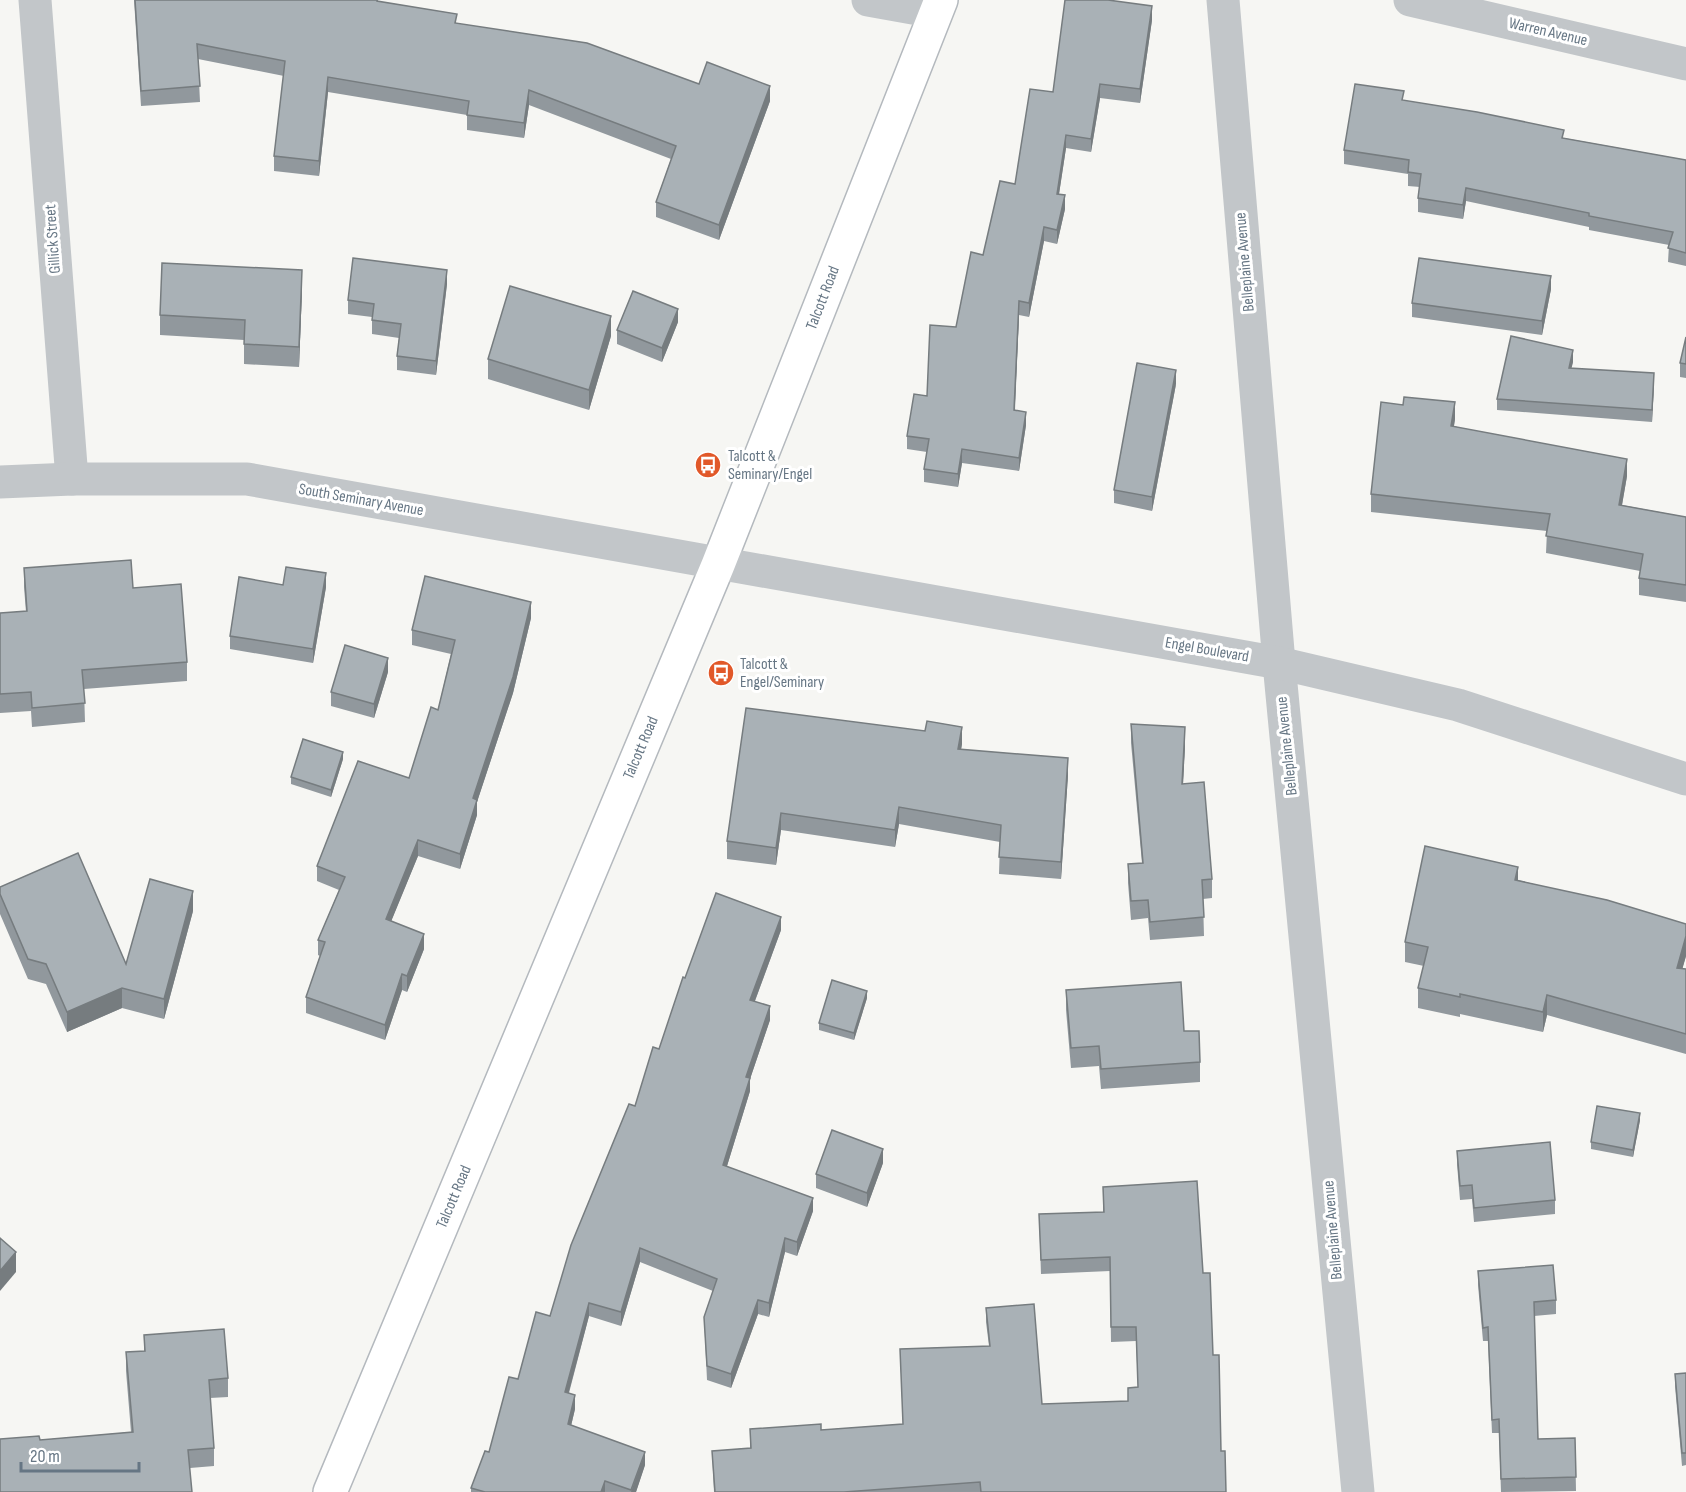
<svg xmlns="http://www.w3.org/2000/svg" width="1686" height="1492" viewBox="0 0 1686 1492" font-family="'Sofia Sans Condensed',sans-serif">
<rect width="100%" height="100%" fill="#f6f6f3"/>
<g fill="none" stroke-linecap="round" stroke-linejoin="round">
<defs>
<path id="secondary" d="M330,1492L718,565L941,0"/>
</defs>
<!-- secondary casing -->
<use href="#secondary" stroke="#b4b9be" stroke-width="36"/>
<!-- street -->
<g stroke="#c2c6c9" stroke-width="33">
<path d="M35,0L72,479"/>
<path d="M868,0L935,12"/>
<path d="M1223,0L1279,663L1358,1492"/>
<path d="M1410,0L1686,64"/>
<path d="M0,482L72,479H247L1279,663L1458,705L1686,779"/>
</g>
<!-- secondary -->
<use href="#secondary" stroke="#fff" stroke-width="33"/>
</g>
<!-- wall -->
<g fill="#91989d">
<path d="M134,0H378V1L457,23L699,84L770,101L719,240L656,217V202L671,159L529,105L524,138L467,130V115L328,92L319,176L274,171V156L284,76L198,59L200,102L141,106Z"/>
<path d="M1152,20L1140,103L1100,98L1091,152L1066,148L1059,194L1065,209L1057,244L1044,241L1029,317L1019,315L1015,410L1026,425L1019,471L962,463L958,487L924,482V469L927,452L907,449V436L927,396L956,327L983,255L1015,184L1053,92Z"/>
<path d="M1404,101L1564,138L1686,160V266L1668,262L1669,245L1589,230V227L1466,201L1463,219L1418,212V198L1420,187L1408,186V174L1344,164V150Z"/>
<path d="M447,284L436,375L397,370V356L399,338L372,334V317L348,314V300Z"/>
<path d="M1551,289L1542,335L1412,317V303Z"/>
<path d="M302,290L299,367L244,364V340L160,335V315Z"/>
<path d="M678,322L662,362L617,344V330Z"/>
<path d="M611,336L589,410L488,379V359Z"/>
<path d="M1686,337V378L1680,377V363Z"/>
<path d="M1573,362L1571,368L1654,384L1652,422L1497,410V399Z"/>
<path d="M1176,384L1152,511L1114,503V490Z"/>
<path d="M1403,405L1455,419L1454,426L1627,476L1622,505L1686,517V602L1639,595V578L1640,571L1546,553L1547,531L1371,512V494Z"/>
<path d="M24,568L133,588L187,662V681L84,689L85,722L32,727L31,711L0,713V613L26,612L24,587Z"/>
<path d="M283,585L326,587L313,663L230,649V636Z"/>
<path d="M531,618L513,693L477,802V815L460,869L418,856L391,921L424,949L407,992L402,990L385,1040L306,1013V997L320,956L318,955V940L339,890L317,881V866L409,778L438,710L451,654L412,645V630Z"/>
<path d="M388,672L374,718L331,706V692Z"/>
<path d="M746,708L962,744L961,749L1068,775L1061,879L999,874L1000,842L899,824L895,847L781,830L776,865L727,859V841Z"/>
<path d="M1131,724L1185,746L1183,784L1212,879V898L1203,899L1204,936L1150,940L1148,918L1131,920L1128,883V864L1142,863L1131,743Z"/>
<path d="M343,759L331,797L291,784V777Z"/>
<path d="M1518,880L1686,924V956L1682,969H1686V1054L1547,1015L1543,1032L1460,1014V1017L1418,1008V988L1424,966L1405,962V942Z"/>
<path d="M0,887L126,964L193,911L164,1019L122,1008L67,1032L46,984L28,979L0,914Z"/>
<path d="M781,930L755,1001L770,1020L750,1079V1091L727,1166L813,1211L797,1256L785,1252L769,1317L758,1314L731,1388L707,1380L704,1317L713,1291L640,1262L621,1326L589,1316L569,1393L575,1409L571,1426L645,1465L636,1492H471V1488L489,1452L518,1379L550,1316L635,1106L659,1049L685,978Z"/>
<path d="M1066,990L1184,1031L1200,1062V1082L1101,1089L1099,1066L1071,1068L1066,1010Z"/>
<path d="M867,998L854,1040L819,1030V1023Z"/>
<path d="M1640,1120L1633,1157L1591,1149V1142Z"/>
<path d="M1457,1151L1555,1200V1214L1474,1222L1472,1199L1460,1200L1457,1164Z"/>
<path d="M883,1163L867,1207L816,1188V1174Z"/>
<path d="M1103,1187L1203,1273L1213,1355L1221,1451L1226,1492H714L712,1451L750,1448V1429L821,1430L903,1424L900,1349L989,1346L986,1322V1308L1042,1404L1128,1401L1138,1387L1136,1341L1111,1342L1110,1271L1041,1274L1039,1214L1103,1212Z"/>
<path d="M1478,1271L1556,1300V1314L1534,1316L1538,1439L1575,1438L1576,1491L1501,1492L1499,1433H1492L1488,1341H1483L1478,1285Z"/>
<path d="M144,1335L228,1378V1397L210,1398L214,1448V1466L190,1468L40,1440L131,1432L126,1371V1352L144,1351Z"/>
<path d="M1686,1373V1465L1682,1466L1675,1386V1374Z"/>
</g>
<!-- shaded-wall -->
<g fill="#767c7f">
<path d="M1152,6V20L1140,103V89Z"/>
<path d="M328,77V92L319,176V161Z"/>
<path d="M1100,84V98L1091,152V139Z"/>
<path d="M770,86V101L719,240V225Z"/>
<path d="M529,90V105L524,138V123Z"/>
<path d="M1066,135V148L1057,207V194Z"/>
<path d="M1466,188V201L1463,219V205Z"/>
<path d="M1065,195V209L1057,244V230Z"/>
<path d="M1044,227V241L1029,317V303Z"/>
<path d="M302,270V290L299,367V347Z"/>
<path d="M447,270V284L436,375V361Z"/>
<path d="M1551,276V289L1542,335V321Z"/>
<path d="M1019,301V315L1014,423V410Z"/>
<path d="M678,309V322L662,362V348Z"/>
<path d="M611,316V336L589,410V390Z"/>
<path d="M1573,350V362L1569,379V368Z"/>
<path d="M1176,370V384L1152,511V497Z"/>
<path d="M1654,373V384L1652,422V410Z"/>
<path d="M1455,402V419L1451,443V426Z"/>
<path d="M1026,412V425L1019,471V458Z"/>
<path d="M962,449V463L958,487V474Z"/>
<path d="M1627,459V476L1619,522V505Z"/>
<path d="M326,573V587L313,663V649Z"/>
<path d="M531,602V618L513,693L477,802V815L460,869V854L473,798Z"/>
<path d="M388,658V672L374,718V704Z"/>
<path d="M962,727V744L958,767V749Z"/>
<path d="M1185,727V746L1182,803V784Z"/>
<path d="M343,752V759L331,797V790Z"/>
<path d="M1068,758V775L1061,879V862Z"/>
<path d="M899,807V824L895,847V830Z"/>
<path d="M781,813V830L776,865V848Z"/>
<path d="M418,840V856L386,934V919Z"/>
<path d="M1518,867V887L1515,880Z"/>
<path d="M193,891V911L164,1019V999Z"/>
<path d="M781,917V930L750,1014V1000Z"/>
<path d="M424,934V949L407,992V976Z"/>
<path d="M1686,936V956L1677,988V968Z"/>
<path d="M402,974V990L385,1040V1025Z"/>
<path d="M122,988V1008L67,1032V1012Z"/>
<path d="M867,991V998L854,1040V1033Z"/>
<path d="M1547,995V1015L1543,1032V1012Z"/>
<path d="M770,1006V1020L750,1079V1091L723,1179V1165L746,1077Z"/>
<path d="M1640,1113V1120L1633,1157V1150Z"/>
<path d="M883,1149V1163L867,1207V1193Z"/>
<path d="M813,1198V1211L797,1256V1242Z"/>
<path d="M785,1238V1252L769,1317V1303Z"/>
<path d="M640,1248V1262L621,1326V1312Z"/>
<path d="M16,1252V1272L0,1291V1271Z"/>
<path d="M758,1300V1314L731,1388V1374Z"/>
<path d="M589,1303V1316L565,1406V1392Z"/>
<path d="M575,1395V1409L568,1438V1424Z"/>
<path d="M645,1452V1465L636,1492H631Z"/>
<path d="M605,1481V1492H601Z"/>
</g>
<!-- building -->
<g fill="#a9b1b6" stroke="#767c7f" stroke-width="1.5">
<path d="M135,0H377V1L457,14L455,23L587,43L699,84L707,62L770,86L719,225L656,202L676,146L529,90L524,123L467,115L469,101L328,77L319,161L274,156L285,61L197,44L200,86L141,91Z"/>
<path d="M1065,0H1108L1152,6L1140,89L1100,84L1091,139L1066,135L1057,194L1065,195L1057,230L1044,227L1029,303L1019,301L1014,410L1026,412L1019,458L962,449L958,474L924,469L929,439L907,436L914,394L927,396L930,325L956,327L971,252L983,255L1000,181L1015,184L1030,89L1053,92Z"/>
<path d="M1355,84L1404,91L1402,100L1477,112L1564,130L1562,138L1686,160V253L1668,248L1673,232L1589,216V213L1466,188L1463,205L1418,198L1421,174L1408,172L1409,160L1344,150Z"/>
<path d="M353,258L447,270L436,361L397,356L401,324L372,320L374,304L348,300Z"/>
<path d="M1419,258L1551,276L1542,321L1412,303Z"/>
<path d="M162,263L302,270L299,347L244,344L245,320L160,315Z"/>
<path d="M510,286L611,316L589,390L488,359Z"/>
<path d="M633,291L678,309L662,348L617,330Z"/>
<path d="M1511,336L1573,350L1569,368L1654,373L1652,410L1497,399Z"/>
<path d="M1686,337V364L1680,363Z"/>
<path d="M1137,363L1176,370L1152,497L1114,490Z"/>
<path d="M1404,397L1455,402L1451,426L1627,459L1619,505L1686,517V585L1639,578L1643,554L1546,536L1550,514L1371,494L1381,402L1403,405Z"/>
<path d="M131,560L133,588L181,584L187,662L82,670L85,703L32,708L31,692L0,694V613L27,611L24,568Z"/>
<path d="M286,567L326,573L313,649L230,636L239,577L283,585Z"/>
<path d="M425,576L531,602L513,677L473,798L477,800L460,854L418,840L386,919L424,934L407,976L402,974L385,1025L306,997L325,942L318,940L345,877L317,866L358,761L409,778L431,707L438,710L455,640L412,630Z"/>
<path d="M345,645L388,658L374,704L331,692Z"/>
<path d="M746,708L925,731L927,721L962,727L958,749L1068,758L1061,862L999,857L1001,825L899,807L895,830L781,813L776,848L727,841Z"/>
<path d="M1131,724L1185,727L1182,784L1204,782L1212,879L1202,880L1204,917L1150,922L1148,900L1131,901L1128,864L1143,863Z"/>
<path d="M303,739L343,752L331,790L291,777Z"/>
<path d="M1425,846L1518,867L1515,880L1607,900L1686,924V936L1677,968L1686,969V1034L1547,995L1543,1012L1460,994V997L1418,988L1428,947L1405,942Z"/>
<path d="M78,853L126,964L150,879L193,891L164,999L122,988L67,1012L46,964L28,959L0,894V887Z"/>
<path d="M716,893L781,917L750,1000L770,1006L746,1077L750,1078L723,1165L813,1198L797,1242L785,1238L769,1303L758,1300L731,1374L707,1366L704,1317L717,1279L640,1248L621,1312L589,1303L565,1392L575,1395L568,1424L645,1452L631,1490L605,1481L601,1492H485L471,1488L485,1451L489,1452L509,1377L518,1379L536,1312L550,1316L571,1245L629,1104L635,1106L653,1047L659,1049L683,977L685,978Z"/>
<path d="M832,980L867,991L854,1033L819,1023Z"/>
<path d="M1181,982L1184,1031H1199L1200,1062L1101,1069L1099,1046L1071,1048L1066,990Z"/>
<path d="M1597,1106L1640,1113L1633,1150L1591,1142Z"/>
<path d="M832,1130L883,1149L867,1193L816,1174Z"/>
<path d="M1550,1142L1555,1200L1474,1208L1472,1185L1460,1186L1457,1151Z"/>
<path d="M1197,1181L1203,1273H1210L1213,1355H1219L1221,1451H1225L1226,1492H981L980,1482L844,1492H715L712,1451L751,1448L750,1429L821,1424V1430L903,1424L900,1349L990,1346L986,1308L1034,1304L1042,1404L1128,1401V1388L1138,1387L1136,1327H1111L1110,1257L1041,1260L1039,1214L1104,1212L1103,1187Z"/>
<path d="M0,1238L16,1252L0,1271Z"/>
<path d="M1553,1265L1556,1300L1534,1302L1538,1439L1575,1438L1576,1477L1501,1479L1499,1419L1492,1420L1488,1327L1483,1328L1478,1271Z"/>
<path d="M224,1329L228,1378L209,1380L214,1448L188,1450L192,1492H0V1439L39,1436L40,1440L133,1432L126,1352L145,1351L144,1335Z"/>
<path d="M1686,1373V1453H1682L1675,1374Z"/>
</g>
<!-- icons -->
<defs>
<symbol id="bus-disc" viewBox="-11 -11 22 22"><circle r="9.5" fill="#e15829" stroke="#fff"/><path d="M-5-6H5V4H4V6H2V4H-2V6H-4V4H-5ZM-3.5-4V0h7V-4ZM-3.5 1.2v1.5H-2V1.2ZM2 1.2v1.5H3.5V1.2Z" fill="#fff"/></symbol>
</defs>
<g fill-rule="evenodd">
<use href="#bus-disc" x="693" y="450" width="30" height="30"/>
<use href="#bus-disc" x="706" y="658" width="30" height="30"/>
</g>
<g text-anchor="middle" dominant-baseline="central" stroke-width="6" stroke-linejoin="round" paint-order="stroke">
<!-- street labels -->
<g font-size="16" fill="#667684" stroke="#fff">
<text transform="translate(1548 32) rotate(13)">Warren Avenue</text>
<text transform="translate(53 239) rotate(-94)">Gillick Street</text>
<text transform="translate(1245 262) rotate(-95)">Belleplaine Avenue</text>
<text transform="translate(823 298) rotate(-69)">Talcott Road</text>
<text transform="translate(361 500) rotate(10)">South Seminary Avenue</text>
<text transform="translate(1207 650) rotate(10)">Engel Boulevard</text>
<text transform="translate(1287 746) rotate(-96)">Belleplaine Avenue</text>
<text transform="translate(641 748) rotate(-67)">Talcott Road</text>
<text transform="translate(454 1197) rotate(-67)">Talcott Road</text>
<text transform="translate(1333 1230) rotate(-95)">Belleplaine Avenue</text>
</g>
<!-- poi labels -->
<g font-size="16" fill="#667684" stroke="#fff" text-anchor="start">
<text x="728" y="456">Talcott &amp;<tspan x="728" dy="18">Seminary/Engel</tspan></text>
<text x="740" y="664">Talcott &amp;<tspan x="740" dy="18">Engel/Seminary</tspan></text>
</g>
</g>
<!-- scale -->
<path d="M21 1462v9h118v-9" fill="none" stroke="#667684" stroke-width="3"/>
<text x="30" y="1462" font-size="18" fill="#667684" stroke="#ffffff" stroke-width="4.5" paint-order="stroke">20 m</text>
</svg>
